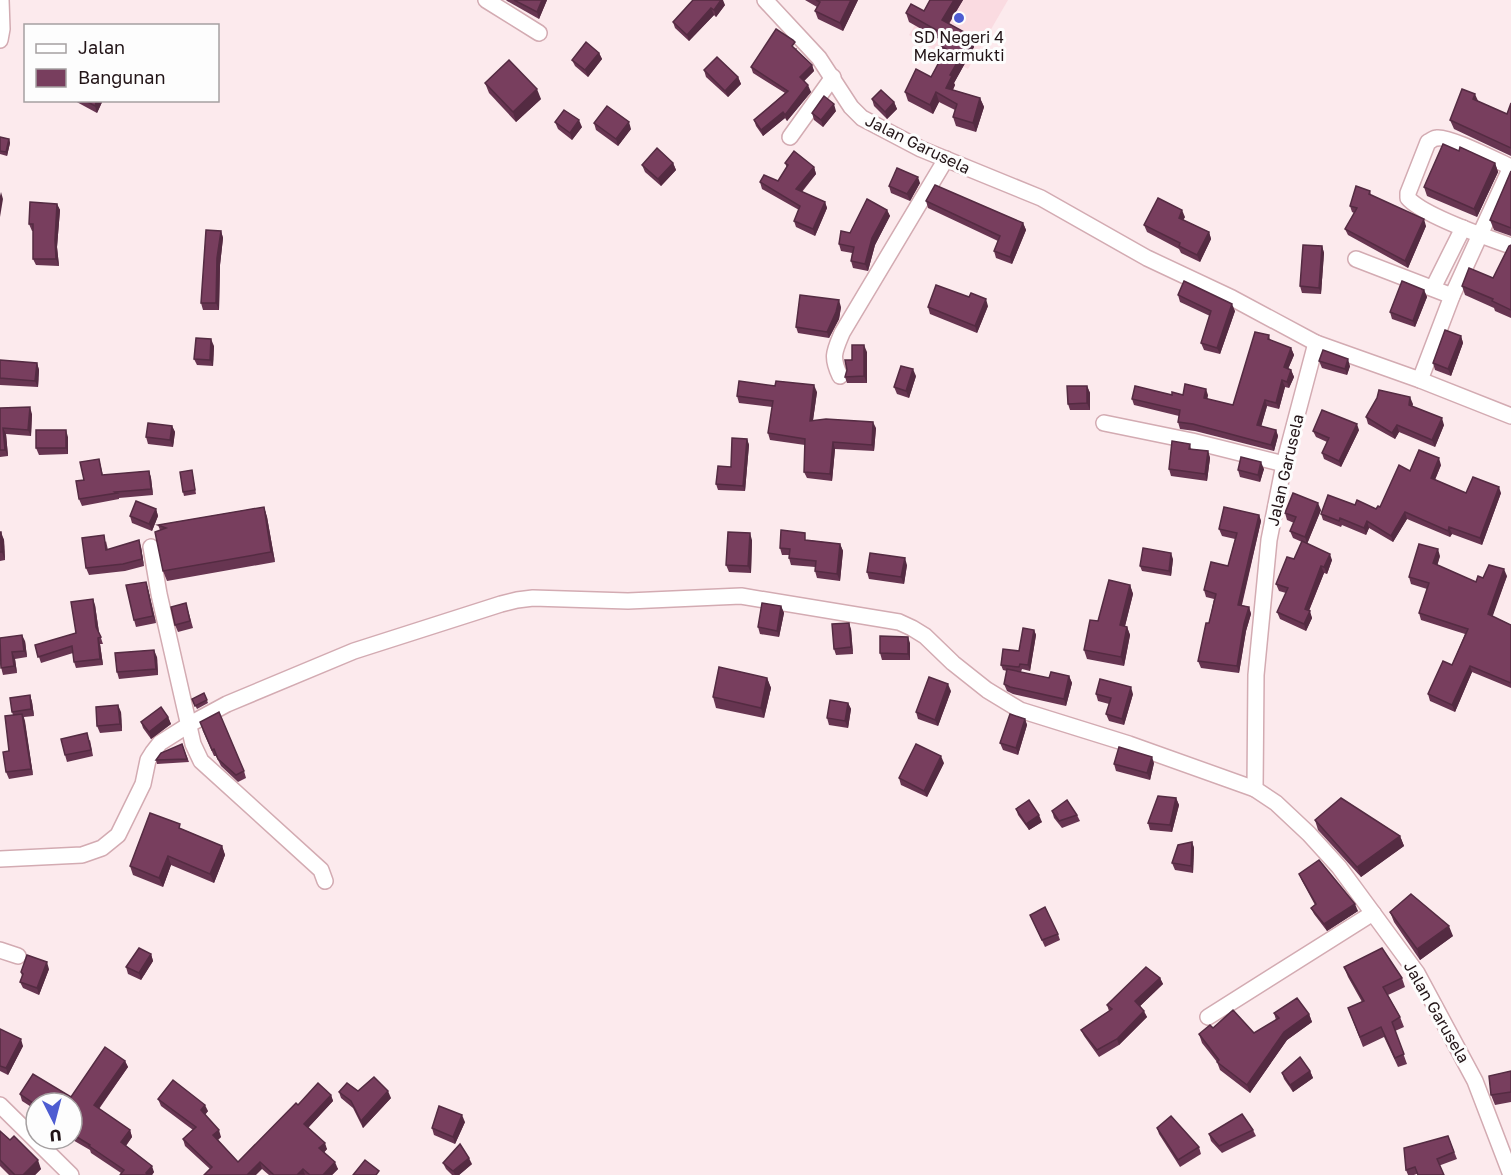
<svg xmlns="http://www.w3.org/2000/svg" width="1511" height="1175" viewBox="0 0 1511 1175" font-family="'Golos Text',sans-serif">
<rect width="100%" height="100%" fill="#fceaed"/>
<!-- built -->
<path fill="#fadbe1" d="M930,0H1008L968,69L909,35Z"/>
<g fill="none" stroke-linecap="round" stroke-linejoin="round">
<defs>
<g id="street">
<path d="M486,0L539,33"/>
<path d="M765,0L819,58L851,107L862,118L921,149L1041,198L1147,258L1232,298L1316,343L1420,380L1452,296L1511,167"/>
<path d="M0,40L2,29L1,0"/>
<path d="M790,137L833,77"/>
<path d="M1511,167C1497,161 1449,136 1437,138C1434,138 1432,140 1428,142L1408,193V198C1422,215 1488,238 1511,246"/>
<path d="M1356,259L1452,296"/>
<path d="M1433,288L1463,228"/>
<path d="M1316,343L1284,464L1269,540L1256,675L1255,789L1276,803L1309,834L1339,867L1417,973L1475,1081L1511,1175"/>
<path d="M840,376C831,357 834,352 842,333L946,159"/>
<path d="M1420,380L1511,416"/>
<path d="M1104,423L1192,441L1284,464"/>
<path d="M151,547L159,594L193,744L201,761L321,870L325,881"/>
<path d="M0,859L82,855L102,848L118,835L143,784L148,760L153,752L160,743L190,724L227,704L354,651L501,604L517,600L533,598L628,601L741,596L899,622L912,628L925,636L953,663L987,690L1020,710L1129,744L1255,789"/>
<path d="M0,950L18,956"/>
<path d="M1208,1017L1373,913"/>
<path d="M0,1105L71,1175"/>
</g>
</defs>
<!-- street casing -->
<use href="#street" stroke="#d3abb2" stroke-width="18"/>
<!-- street -->
<use href="#street" stroke="#fff" stroke-width="15"/>
</g>
<!-- wall -->
<g fill="#673551">
<path d="M506,0H547L539,19L507,1Z"/>
<path d="M693,0L725,5L716,17L714,15L689,41L675,28L673,22Z"/>
<path d="M805,0H858L843,31L818,19L815,11L817,7Z"/>
<path d="M930,0H963L949,24L971,38L974,47L954,83L955,85L953,90L980,98L984,107L976,132L956,126L953,117L955,110L939,102L933,114L908,101L905,92L931,77L944,53L941,46L944,42L909,22L906,13L924,11Z"/>
<path d="M797,48L796,50L812,65L814,71L804,81L811,92L787,121L785,118L763,136L756,126L754,120L785,93L753,73L751,67Z"/>
<path d="M599,53L602,59L588,77L575,66L572,60Z"/>
<path d="M704,70L738,77L741,84L728,97L706,77Z"/>
<path d="M485,83L541,99L516,122L489,93Z"/>
<path d="M872,99L894,102L897,109L887,119L874,106Z"/>
<path d="M73,100H103L97,113Z"/>
<path d="M1478,102L1507,114L1511,103V156L1454,129L1450,120Z"/>
<path d="M836,111L823,127L814,120L812,113Z"/>
<path d="M555,122L582,127L572,140L558,129Z"/>
<path d="M594,123L631,129L618,146L596,130Z"/>
<path d="M0,137L9,139L10,143L7,156L0,154Z"/>
<path d="M1459,151L1495,163L1498,172L1477,217L1427,196L1424,187Z"/>
<path d="M673,163L676,170L661,186L645,172L642,165Z"/>
<path d="M785,163L814,167L816,174L802,192L825,202L827,208L815,236L796,227L794,221L799,210L762,189L760,182L778,181L787,168Z"/>
<path d="M1511,171V236L1494,230L1490,220Z"/>
<path d="M920,183L910,201L891,193L889,186Z"/>
<path d="M1370,191L1371,195L1426,226L1408,268L1348,235L1345,229L1354,213L1352,212L1350,206Z"/>
<path d="M926,201L1023,223L1026,230L1012,264L996,258L994,251L998,241L928,208Z"/>
<path d="M57,204L60,210L57,247L59,266L36,265L33,259V231H32L29,224Z"/>
<path d="M887,210L890,216L875,245L868,271L853,268L851,261L852,253L841,251L839,244L850,233Z"/>
<path d="M1185,217L1183,220L1209,232L1211,239L1200,262L1181,253L1179,249L1147,232L1144,225Z"/>
<path d="M221,231L223,238L220,265L219,310H203L201,303Z"/>
<path d="M1511,245V318L1495,311L1494,308L1465,295L1462,286L1493,278Z"/>
<path d="M1322,246L1324,253L1321,294L1302,293L1300,286Z"/>
<path d="M1424,290L1427,297L1415,327L1392,319L1390,312Z"/>
<path d="M1178,295L1235,311L1220,354L1204,350L1201,343L1210,316L1180,302Z"/>
<path d="M988,306L977,333L930,314L928,307Z"/>
<path d="M841,307L839,319L829,338L798,333L796,327Z"/>
<path d="M1269,335L1270,340L1291,348L1294,355L1288,369L1291,370L1294,377L1289,388L1285,387L1279,409L1267,406L1261,426L1276,430L1278,436L1274,451L1195,431L1180,429L1178,422L1179,416L1134,405L1132,399L1172,395H1208L1207,399L1233,405Z"/>
<path d="M1461,336L1463,343L1451,376L1435,370L1433,363Z"/>
<path d="M214,346L213,366L197,365L194,359Z"/>
<path d="M867,352V383H847L845,377L852,360Z"/>
<path d="M0,360L37,363L39,370L38,387L0,385Z"/>
<path d="M1319,361L1350,366L1347,375L1322,368Z"/>
<path d="M916,376L909,398L897,394L894,387Z"/>
<path d="M1087,386L1090,393V410H1070L1068,404Z"/>
<path d="M817,392L813,420L876,428L874,451L835,449L832,481L807,478L804,472L805,445L770,440L768,433L772,407L739,403L737,396Z"/>
<path d="M1413,404L1412,406L1444,425L1435,447L1399,432L1395,439L1368,424L1366,417Z"/>
<path d="M0,408L32,414L31,436L6,434L8,456L0,457Z"/>
<path d="M172,426L175,432L173,447L148,444L146,437Z"/>
<path d="M1359,430L1341,467L1324,459L1322,453L1327,442L1316,437L1313,431Z"/>
<path d="M68,437V454L39,455L36,448Z"/>
<path d="M747,439L749,445L745,491L718,490L716,484L731,467Z"/>
<path d="M1190,444L1191,449L1208,451L1210,458L1207,481L1171,476L1169,469Z"/>
<path d="M99,459L103,475L149,471L151,478L153,495L119,498V499L82,506L79,499L84,480Z"/>
<path d="M1441,465L1435,480L1466,493H1501L1482,545L1452,534L1450,537L1407,519L1393,542L1369,528L1366,535L1342,525L1341,527L1323,520L1321,514L1355,505L1376,509L1380,507L1410,471Z"/>
<path d="M1264,469L1260,482L1240,477L1238,470Z"/>
<path d="M192,470L196,494L184,496L183,492Z"/>
<path d="M264,507L267,517L275,562L167,581L163,571L160,530L158,525Z"/>
<path d="M156,509L158,516L152,531L132,523L130,516Z"/>
<path d="M1321,510L1307,544L1332,560L1327,574L1324,573L1309,611L1312,618L1306,631L1280,619L1277,612L1286,593L1279,591L1276,584L1294,559L1302,542L1293,538L1290,531L1294,523L1287,520L1285,513Z"/>
<path d="M1259,515L1261,521L1242,605L1249,607L1251,614L1246,631L1239,673L1201,668L1198,661L1209,623L1214,599L1206,597L1204,590L1228,566L1235,539L1222,536L1219,529Z"/>
<path d="M0,532L4,540L5,560L0,561Z"/>
<path d="M752,540L751,573L729,572L726,565Z"/>
<path d="M808,540L840,544L843,551L840,581L817,578L815,571V567L791,565L789,558V555H782L780,548Z"/>
<path d="M106,541L108,550L141,547L144,566L125,571L89,575L86,568Z"/>
<path d="M1440,556L1437,565L1476,582L1483,578L1507,576L1492,616L1511,625V688L1472,672L1455,712L1430,701L1428,694L1452,665L1465,634L1421,620L1419,613L1427,589L1411,584L1409,577Z"/>
<path d="M1173,559L1171,576L1142,571L1140,566Z"/>
<path d="M907,565L904,584L869,579L867,572Z"/>
<path d="M146,582L148,589L156,623L136,627L134,620Z"/>
<path d="M1130,585L1133,594L1125,626L1127,627L1130,635L1124,666L1087,659L1084,650L1098,621Z"/>
<path d="M186,603L193,628L178,632L175,625Z"/>
<path d="M95,605L99,632L103,644H100L103,665L76,668L74,662L73,653L41,663L35,645L76,633Z"/>
<path d="M781,606L784,613L779,637L760,634L758,627Z"/>
<path d="M851,629L853,654L836,655L834,649Z"/>
<path d="M1034,630L1036,635L1030,671L1022,669L1021,672L1049,678L1069,676L1072,683L1066,706L1013,694L1007,691L1004,684L1007,671L1003,670L1001,665L1019,651Z"/>
<path d="M25,641L27,657L15,659L17,673L3,675L0,663Z"/>
<path d="M910,643V660H882L880,653Z"/>
<path d="M157,657L158,675L119,679L117,672Z"/>
<path d="M767,678L771,688L764,718L716,708L713,697Z"/>
<path d="M951,691L938,726L918,719L916,712Z"/>
<path d="M204,693L208,703L197,709L192,699Z"/>
<path d="M1096,694H1133L1124,725L1109,721L1106,714L1109,704L1098,701Z"/>
<path d="M30,695L32,702L34,716L24,717L33,775L9,779L6,772L13,715L12,712Z"/>
<path d="M848,703L851,709L848,728L829,725L827,718Z"/>
<path d="M121,712L122,731L100,733L97,726Z"/>
<path d="M168,717L171,724L151,739L143,728L141,722Z"/>
<path d="M1025,719L1027,725L1018,755L1003,750L1000,743Z"/>
<path d="M202,729L244,771L246,778L238,782L221,766L216,756H214Z"/>
<path d="M90,740L93,756L67,762L65,755Z"/>
<path d="M182,744L189,762L157,764L156,760Z"/>
<path d="M944,763L927,797L901,785L899,778Z"/>
<path d="M1154,763L1150,780L1116,771L1114,764Z"/>
<path d="M1176,798L1179,805L1172,832L1150,830L1148,823Z"/>
<path d="M1016,809L1042,822L1029,830L1018,815Z"/>
<path d="M1052,811L1077,815L1080,821L1062,828L1054,818Z"/>
<path d="M1315,820L1400,836L1404,846L1361,877L1318,830Z"/>
<path d="M182,829L222,846L225,855L214,883L171,865L163,887L133,875L130,866Z"/>
<path d="M1192,842L1194,848L1193,873L1175,870L1172,863Z"/>
<path d="M1299,874L1358,911L1327,931L1314,914L1311,908L1315,905L1302,881Z"/>
<path d="M1390,912L1453,936L1420,960L1394,922Z"/>
<path d="M1030,915L1058,934L1060,940L1045,947Z"/>
<path d="M151,954L153,961L141,980L128,974L126,967Z"/>
<path d="M1344,967L1402,978L1405,987L1388,995L1400,1017L1404,1027L1395,1031L1407,1064L1398,1067L1384,1037L1363,1047L1348,1008L1362,1002L1348,977Z"/>
<path d="M49,969L39,995L23,988L20,982L22,976L21,972Z"/>
<path d="M1160,978L1163,984L1140,1006L1147,1017L1119,1045L1099,1057L1084,1036L1081,1030L1109,1011L1107,1005Z"/>
<path d="M1274,1013L1309,1014L1312,1022L1287,1040L1250,1093L1220,1070L1217,1062L1202,1043L1199,1034L1213,1028L1254,1033L1276,1020Z"/>
<path d="M0,1029L23,1046L8,1075L0,1071Z"/>
<path d="M125,1061L128,1067L99,1109L130,1130L132,1137L126,1146L154,1172L152,1175H120L121,1173L91,1153L90,1150L71,1139L72,1103H36V1110L22,1101L20,1094L71,1097Z"/>
<path d="M1310,1071L1313,1078L1293,1092L1284,1079L1282,1073Z"/>
<path d="M1511,1071V1102L1495,1105L1491,1095Z"/>
<path d="M358,1091L391,1098L363,1128L353,1108L341,1098L339,1092Z"/>
<path d="M331,1095L333,1101L308,1128L327,1149L324,1152L338,1169L332,1175H269L262,1169H210L185,1146L183,1139L193,1130L161,1106L158,1099L208,1111L205,1115L221,1137L218,1140L238,1162L298,1105Z"/>
<path d="M465,1122L455,1144L434,1135L432,1128Z"/>
<path d="M1157,1128L1199,1147L1201,1154L1180,1167L1159,1134Z"/>
<path d="M1253,1130L1256,1136L1222,1153L1211,1141L1209,1134Z"/>
<path d="M0,1131L41,1169L35,1175H9L0,1166Z"/>
<path d="M1448,1136L1457,1159L1414,1175H1408L1406,1170Z"/>
<path d="M443,1163L472,1164L459,1175H452L446,1169Z"/>
</g>
<!-- shaded-wall -->
<g fill="#542b42">
<path d="M542,0H547L539,19L537,12Z"/>
<path d="M721,0H723L725,5L716,17L714,10Z"/>
<path d="M851,0H858L843,31L840,23Z"/>
<path d="M954,0H963L945,29L942,20Z"/>
<path d="M711,8L714,15L689,41L687,35Z"/>
<path d="M966,33L969,41L971,38L974,47L954,83L955,85L949,97L946,88Z"/>
<path d="M599,53L602,59L588,77L585,70Z"/>
<path d="M812,65L814,71L802,83L800,77Z"/>
<path d="M738,77L741,84L728,97L725,91Z"/>
<path d="M808,85L811,92L787,121L785,115Z"/>
<path d="M537,89L541,99L516,122L513,112Z"/>
<path d="M936,92L939,102L933,114L930,105Z"/>
<path d="M1475,94L1479,103L1473,99Z"/>
<path d="M980,98L984,107L976,132L973,123Z"/>
<path d="M97,100H103L97,113L95,106Z"/>
<path d="M894,102L897,109L887,119L885,112Z"/>
<path d="M834,104L836,111L823,127L821,120Z"/>
<path d="M783,112L785,118L763,136L761,130Z"/>
<path d="M579,120L582,127L572,140L570,133Z"/>
<path d="M629,122L631,129L618,146L616,139Z"/>
<path d="M9,139L10,143L7,156L6,152Z"/>
<path d="M673,163L676,170L661,186L658,179Z"/>
<path d="M1495,163L1498,172L1477,217L1474,209Z"/>
<path d="M814,167L816,174L798,195L796,189Z"/>
<path d="M918,177L920,183L910,201L907,194Z"/>
<path d="M1,192L3,199L0,217V196Z"/>
<path d="M825,202L827,208L815,236L813,229Z"/>
<path d="M57,204L60,210L57,247L59,266L56,259L55,240Z"/>
<path d="M887,210L890,216L875,245L868,271L865,264L872,238Z"/>
<path d="M1182,210L1185,217L1181,224L1179,218Z"/>
<path d="M1424,219L1426,226L1408,268L1405,261Z"/>
<path d="M1023,223L1026,230L1012,264L1010,257Z"/>
<path d="M221,231L223,238L220,265L219,310L216,303L217,258Z"/>
<path d="M1209,232L1211,239L1200,262L1197,255Z"/>
<path d="M1322,246L1324,253L1321,294L1319,288Z"/>
<path d="M1424,290L1427,297L1415,327L1413,321Z"/>
<path d="M986,299L988,306L977,333L975,326Z"/>
<path d="M839,300L841,307L839,319L829,338L827,332Z"/>
<path d="M1232,304L1235,311L1220,354L1217,348Z"/>
<path d="M1461,336L1463,343L1451,376L1448,369Z"/>
<path d="M211,339L214,346L213,366L210,360Z"/>
<path d="M864,345L867,352V383L864,376Z"/>
<path d="M1291,348L1294,355L1286,374L1284,367Z"/>
<path d="M1348,359L1350,366L1347,375L1345,369Z"/>
<path d="M37,363L39,370L38,387L35,381Z"/>
<path d="M913,369L916,376L909,398L906,391Z"/>
<path d="M1291,370L1294,377L1289,388L1287,382Z"/>
<path d="M1282,380L1285,387L1279,409L1276,403Z"/>
<path d="M814,385L817,392L812,427L810,421Z"/>
<path d="M1087,386L1090,393V410L1087,403Z"/>
<path d="M1206,389L1208,395L1206,405L1204,398Z"/>
<path d="M1410,397L1413,404L1411,411L1409,405Z"/>
<path d="M1265,400L1267,406L1260,431L1257,425Z"/>
<path d="M30,407L32,414L31,436L28,430Z"/>
<path d="M1442,418L1444,425L1435,447L1432,440Z"/>
<path d="M873,422L876,428L874,451L872,445Z"/>
<path d="M1357,424L1359,430L1341,467L1339,461Z"/>
<path d="M1397,425L1399,432L1395,439L1392,433Z"/>
<path d="M172,426L175,432L173,447L170,440Z"/>
<path d="M3,428L6,434L8,456L5,450Z"/>
<path d="M66,430L68,437V454L66,448Z"/>
<path d="M1276,430L1278,436L1274,451L1271,445Z"/>
<path d="M747,439L749,445L745,491L743,486Z"/>
<path d="M833,442L835,449L832,481L830,474Z"/>
<path d="M1208,451L1210,458L1207,481L1205,474Z"/>
<path d="M1439,458L1441,465L1433,484L1431,478Z"/>
<path d="M1261,462L1264,469L1260,482L1258,475Z"/>
<path d="M149,471L151,478L153,495L151,489Z"/>
<path d="M1499,487L1501,493L1482,545L1480,538Z"/>
<path d="M1318,503L1321,510L1307,544L1305,537Z"/>
<path d="M264,507L267,517L275,562L271,552Z"/>
<path d="M156,509L158,516L152,531L149,524Z"/>
<path d="M1405,512L1407,519L1393,542L1391,536Z"/>
<path d="M1259,515L1261,521L1240,611L1238,605Z"/>
<path d="M1367,521L1369,528L1366,535L1364,528Z"/>
<path d="M1449,527L1452,534L1450,537L1448,531Z"/>
<path d="M1,532L4,540L5,560L2,552Z"/>
<path d="M750,533L752,540L751,573L748,566Z"/>
<path d="M139,540L141,547L144,566L142,559Z"/>
<path d="M840,544L843,551L840,581L837,574Z"/>
<path d="M1438,549L1440,556L1436,570L1433,563Z"/>
<path d="M1171,553L1173,559L1171,576L1169,571Z"/>
<path d="M1330,554L1332,560L1327,574L1324,567Z"/>
<path d="M905,558L907,565L904,584L901,577Z"/>
<path d="M1321,566L1324,573L1307,615L1305,609Z"/>
<path d="M1504,569L1507,576L1491,621L1488,614Z"/>
<path d="M146,582L148,589L156,623L153,616Z"/>
<path d="M1130,585L1133,594L1123,634L1120,625Z"/>
<path d="M93,599L95,605L99,633L96,627Z"/>
<path d="M781,606L784,613L779,637L777,631Z"/>
<path d="M1249,607L1251,614L1246,631L1239,673L1237,666L1244,624Z"/>
<path d="M1310,611L1312,618L1306,631L1304,624Z"/>
<path d="M849,623L851,629L853,654L851,647Z"/>
<path d="M1127,627L1130,635L1124,666L1121,657Z"/>
<path d="M1034,630L1036,635L1030,671L1028,665Z"/>
<path d="M22,635L25,641L27,657L24,651Z"/>
<path d="M908,637L910,643V660L908,654Z"/>
<path d="M98,638L100,644L103,665L100,659Z"/>
<path d="M154,650L157,657L158,675L156,669Z"/>
<path d="M12,652L15,659L17,673L14,666Z"/>
<path d="M1470,666L1472,672L1455,712L1452,705Z"/>
<path d="M1069,676L1072,683L1066,706L1064,699Z"/>
<path d="M767,678L771,688L764,718L761,708Z"/>
<path d="M948,684L951,691L938,726L935,720Z"/>
<path d="M1131,687L1133,694L1124,725L1122,719Z"/>
<path d="M30,695L32,702L34,716L31,709Z"/>
<path d="M848,703L851,709L848,728L845,721Z"/>
<path d="M118,705L121,712L122,731L120,724Z"/>
<path d="M22,714L25,721L33,775L31,769Z"/>
<path d="M168,717L171,724L151,739L149,732Z"/>
<path d="M1025,719L1027,725L1018,755L1016,748Z"/>
<path d="M941,756L944,763L927,797L924,791Z"/>
<path d="M1152,757L1154,763L1150,780L1147,773Z"/>
<path d="M1176,798L1179,805L1172,832L1170,825Z"/>
<path d="M1039,815L1042,822L1029,830L1026,824Z"/>
<path d="M1400,836L1404,846L1361,877L1357,867Z"/>
<path d="M1192,842L1194,848L1193,873L1191,866Z"/>
<path d="M222,846L225,855L214,883L210,874Z"/>
<path d="M168,856L171,865L163,887L159,878Z"/>
<path d="M1355,904L1358,911L1327,931L1324,924Z"/>
<path d="M1449,926L1453,936L1420,960L1417,949Z"/>
<path d="M151,954L153,961L141,980L139,973Z"/>
<path d="M47,962L49,969L39,995L37,988Z"/>
<path d="M1160,978L1163,984L1138,1008L1135,1001Z"/>
<path d="M1144,1011L1147,1017L1119,1045L1117,1039Z"/>
<path d="M1309,1014L1312,1022L1287,1040L1250,1093L1247,1085L1284,1032Z"/>
<path d="M21,1039L23,1046L8,1075L6,1068Z"/>
<path d="M125,1061L128,1067L96,1112L94,1105Z"/>
<path d="M1310,1071L1313,1078L1293,1092L1290,1085Z"/>
<path d="M388,1091L391,1098L363,1128L361,1121Z"/>
<path d="M331,1095L333,1101L306,1130L304,1124Z"/>
<path d="M205,1105L208,1111L203,1117L201,1110Z"/>
<path d="M462,1115L465,1122L455,1144L453,1137Z"/>
<path d="M130,1130L132,1137L123,1149L121,1142Z"/>
<path d="M219,1130L221,1137L215,1142L213,1135Z"/>
<path d="M325,1143L327,1149L322,1155L319,1148Z"/>
<path d="M469,1158L472,1164L459,1175H455L453,1171Z"/>
<path d="M38,1160L41,1169L35,1175H23Z"/>
<path d="M260,1162L262,1169L256,1175H247Z"/>
<path d="M335,1162L338,1169L332,1175H323Z"/>
<path d="M152,1166L154,1172L152,1175H147L146,1173Z"/>
<path d="M303,1169L305,1175H297Z"/>
</g>
<!-- building -->
<g fill="#783e5e" stroke="#542b42" stroke-width="1.5">
<path d="M514,0H542L537,12Z"/>
<path d="M693,0H721L714,10L711,8L687,35L673,22Z"/>
<path d="M816,0H851L840,23L815,11L820,2Z"/>
<path d="M930,0H954L942,20L966,33L965,35L971,38L950,75L952,76L946,88L980,98L973,123L953,117L957,104L936,92L930,105L905,92L916,69L931,77L946,49L941,46L947,36L906,13L911,4L924,11Z"/>
<path d="M776,29L793,40L795,42L792,46L812,65L800,77L808,85L785,115L783,112L761,130L754,120L788,91L751,67Z"/>
<path d="M586,42L599,53L585,70L572,60Z"/>
<path d="M717,57L738,77L725,91L704,70Z"/>
<path d="M509,60L537,89L513,112L485,83Z"/>
<path d="M1462,89L1475,94L1473,99L1507,114L1511,103V148L1450,120Z"/>
<path d="M881,90L894,102L885,112L872,99Z"/>
<path d="M824,96L834,104L821,120L812,113Z"/>
<path d="M84,100H97L95,106Z"/>
<path d="M607,106L629,122L616,139L594,123Z"/>
<path d="M564,110L579,120L570,133L555,122Z"/>
<path d="M0,137L9,139L6,152L0,151Z"/>
<path d="M1443,144L1459,151L1460,147L1495,163L1474,209L1424,187Z"/>
<path d="M657,148L673,163L658,179L642,165Z"/>
<path d="M794,151L814,167L796,189L825,202L813,229L794,221L800,206L760,182L764,175L778,181L788,165L785,163Z"/>
<path d="M897,168L918,177L907,194L889,186Z"/>
<path d="M1511,171V228L1490,220Z"/>
<path d="M935,185L1023,223L1010,257L994,251L1000,236L926,201Z"/>
<path d="M1356,186L1370,191L1369,194L1424,219L1405,261L1345,229L1357,208L1350,206Z"/>
<path d="M1158,198L1182,210L1179,218L1209,232L1197,255L1179,246L1180,243L1144,225Z"/>
<path d="M867,199L887,210L872,238L865,264L851,261L854,247L839,244L841,231L850,233Z"/>
<path d="M30,202L57,204L55,240L56,259H33V224H29Z"/>
<path d="M206,230L221,231L217,258L216,303H201Z"/>
<path d="M1303,245L1322,246L1319,288L1300,286Z"/>
<path d="M1511,245V310L1492,301L1493,299L1462,286L1469,268L1493,278L1509,246Z"/>
<path d="M1184,281L1232,304L1217,348L1201,343L1211,311L1178,295Z"/>
<path d="M1402,281L1424,290L1413,321L1390,312Z"/>
<path d="M936,285L969,297L971,293L986,299L975,326L928,307Z"/>
<path d="M800,295L839,300L836,312L827,332L796,327Z"/>
<path d="M1445,330L1461,336L1448,369L1433,363Z"/>
<path d="M1255,332L1269,335L1268,339L1291,348L1284,367L1291,370L1287,382L1282,380L1276,403L1265,400L1257,425L1276,430L1271,445L1193,424L1178,422L1180,410L1132,399L1135,386L1172,395V392L1183,395L1185,384L1206,389L1204,398L1233,405Z"/>
<path d="M196,338L211,339L210,360L194,359Z"/>
<path d="M852,345H864V376L845,377L847,370L845,360H852Z"/>
<path d="M1323,350L1348,359L1345,369L1319,361Z"/>
<path d="M0,360L37,363L35,381L0,378Z"/>
<path d="M901,366L913,369L906,391L894,387Z"/>
<path d="M739,381L775,386L776,381L814,385L810,421L826,419L873,422L872,445L833,442L830,474L804,472L805,439L768,433L773,401L737,396Z"/>
<path d="M1067,386H1087V403L1068,404Z"/>
<path d="M1379,390L1410,397L1409,405L1442,418L1432,440L1397,425L1392,433L1366,417L1377,398Z"/>
<path d="M30,407L28,430L3,428L5,450H0V408Z"/>
<path d="M1322,410L1357,424L1339,461L1322,453L1329,438L1313,431Z"/>
<path d="M148,423L172,426L170,440L146,437Z"/>
<rect x="36" y="430" width="30" height="18"/>
<path d="M732,438L747,439L743,486L716,484L718,466L731,467Z"/>
<path d="M1172,441L1190,444L1189,449L1208,451L1205,474L1169,469Z"/>
<path d="M1419,450L1439,458L1431,478L1466,493L1473,477L1499,487L1480,538L1449,527L1448,531L1405,512L1391,536L1367,521L1364,528L1340,518L1339,521L1321,514L1328,495L1355,505L1357,500L1376,509L1378,506L1380,507L1399,465L1410,471Z"/>
<path d="M1241,457L1261,462L1258,475L1238,470Z"/>
<path d="M99,459L102,475L149,471L151,489L115,492L117,493L79,499L76,481L84,480L80,462Z"/>
<path d="M192,470L195,490L183,492L180,472Z"/>
<path d="M1293,493L1318,503L1305,537L1290,531L1296,517L1285,513Z"/>
<path d="M136,501L156,509L149,524L130,516Z"/>
<path d="M264,507L271,552L163,571L155,532L166,528L158,525Z"/>
<path d="M1224,507L1259,515L1238,605L1249,607L1244,624L1237,666L1198,661L1206,623H1209L1216,594L1204,590L1211,562L1228,566L1237,533L1219,529Z"/>
<path d="M781,530L805,533V540L840,544L837,574L815,571L816,561L789,558L790,549L780,548Z"/>
<path d="M0,532H1L2,552H0Z"/>
<path d="M728,532L750,533L748,566L726,565Z"/>
<path d="M104,535L106,550L139,540L142,559L123,564L86,568L82,538Z"/>
<path d="M1302,541L1330,554L1324,567L1321,566L1305,609L1310,611L1304,624L1277,612L1288,588L1276,584L1287,557L1294,559Z"/>
<path d="M1419,544L1438,549L1433,563L1476,582L1478,576L1483,578L1489,565L1504,569L1488,614L1511,625V683L1470,666L1452,705L1428,694L1443,661L1452,665L1468,629L1419,613L1429,583L1409,577Z"/>
<path d="M1143,548L1171,553L1169,571L1140,566Z"/>
<path d="M870,553L905,558L901,577L867,572Z"/>
<path d="M1109,580L1130,585L1120,625L1127,627L1121,657L1084,650L1090,620L1098,621Z"/>
<path d="M146,582L153,616L134,620L126,585Z"/>
<path d="M93,599L96,627L101,637L98,638L100,659L74,662L72,646L38,657L35,645L76,633L71,602Z"/>
<path d="M186,603L190,621L175,625L171,607Z"/>
<path d="M762,603L781,606L777,631L758,627Z"/>
<path d="M849,623L851,647L834,649L832,624Z"/>
<path d="M1023,628L1034,630L1028,665L1020,664L1019,667L1001,665L1003,649L1019,651Z"/>
<path d="M22,635L24,651L12,652L14,666L1,668L0,638Z"/>
<path d="M880,636L908,637V654L880,653Z"/>
<path d="M154,650L156,669L117,672L115,653Z"/>
<path d="M719,667L767,678L761,708L713,697Z"/>
<path d="M1007,669L1049,678L1051,672L1069,676L1064,699L1010,687L1004,684Z"/>
<path d="M929,677L948,684L935,720L916,712Z"/>
<path d="M1100,679L1131,687L1122,719L1106,714L1111,698L1096,694Z"/>
<path d="M204,693L207,700L195,706L192,699Z"/>
<path d="M30,695L31,709L12,712L10,698Z"/>
<path d="M830,700L848,703L845,721L827,718Z"/>
<path d="M118,705L120,724L97,726L96,707Z"/>
<path d="M161,707L168,717L149,732L141,722Z"/>
<path d="M219,712L244,771L236,775L218,759L214,749L212,750L200,722Z"/>
<path d="M22,714L31,769L6,772L3,752L9,751L5,716Z"/>
<path d="M1010,714L1025,719L1016,748L1000,743Z"/>
<path d="M87,733L91,750L65,755L61,739Z"/>
<path d="M182,744L187,759L156,760L161,753Z"/>
<path d="M916,744L941,756L924,791L899,778Z"/>
<path d="M1119,747L1152,757L1147,773L1114,764Z"/>
<path d="M1158,796L1176,798L1170,825L1148,823Z"/>
<path d="M1341,798L1400,836L1357,867L1315,820Z"/>
<path d="M1029,800L1039,815L1026,824L1016,809Z"/>
<path d="M1067,800L1077,815L1059,821L1052,811Z"/>
<path d="M150,813L180,824L179,828L222,846L210,874L168,856L159,878L130,866Z"/>
<path d="M1192,842L1191,866L1172,863L1178,845Z"/>
<path d="M1319,860L1355,904L1324,924L1311,908L1316,904L1299,874Z"/>
<path d="M1411,894L1449,926L1417,949L1390,912Z"/>
<path d="M1045,907L1058,934L1042,940L1030,915Z"/>
<path d="M139,948L151,954L139,973L126,967Z"/>
<path d="M1382,948L1402,978L1383,987L1400,1017L1392,1022L1404,1054L1395,1058L1381,1027L1360,1037L1348,1008L1364,1001L1344,967Z"/>
<path d="M27,955L47,962L37,988L20,982L23,974L21,972Z"/>
<path d="M1146,967L1160,978L1135,1001L1144,1011L1117,1039L1097,1050L1081,1030L1112,1009L1107,1005Z"/>
<path d="M1297,998L1309,1014L1284,1032L1247,1085L1217,1062L1219,1060L1199,1034L1210,1025L1213,1028L1233,1010L1254,1033L1279,1018L1274,1013Z"/>
<path d="M0,1029L21,1039L6,1068L0,1066Z"/>
<path d="M105,1047L125,1061L94,1105L130,1130L121,1142L152,1166L146,1173L148,1175H120L124,1170L89,1146L90,1145L72,1134V1103H36V1105L20,1094L33,1074L71,1097Z"/>
<path d="M1300,1057L1310,1071L1290,1085L1282,1073Z"/>
<path d="M1511,1071V1092L1491,1095L1489,1076Z"/>
<path d="M374,1077L388,1091L361,1121L351,1101L339,1092L347,1083L358,1091Z"/>
<path d="M173,1080L205,1105L201,1110L219,1130L213,1135L238,1162L296,1103L298,1105L318,1083L331,1095L304,1124L325,1143L319,1148L335,1162L323,1175H310L303,1169L297,1175H274L260,1162L247,1175H204L212,1167L183,1139L196,1127L158,1099Z"/>
<path d="M439,1106L462,1115L453,1137L432,1128Z"/>
<path d="M1242,1114L1253,1130L1219,1146L1209,1134Z"/>
<path d="M1171,1116L1199,1147L1178,1160L1157,1128Z"/>
<path d="M0,1131L10,1140L14,1136L38,1160L23,1175H15L0,1160Z"/>
<path d="M1448,1136L1454,1152L1437,1159L1444,1175H1418L1415,1167L1406,1170L1404,1148Z"/>
<path d="M460,1144L469,1158L453,1171L443,1163Z"/>
<path d="M365,1160L379,1171L376,1175H353Z"/>
</g>
<!-- markers -->
<circle fill="#4e5cd1" stroke="#fdfdfd" stroke-width="2" cx="959" cy="18" r="6"/>
<g text-anchor="middle" dominant-baseline="central" stroke-width="6" stroke-linejoin="round" paint-order="stroke">
<!-- poi labels -->
<g font-size="16" fill="#221417" stroke="#fdfdfd">
<text x="959" y="37">SD Negeri 4<tspan x="959" dy="18">Mekarmukti</tspan></text>
</g>
<!-- street labels -->
<g font-size="16" fill="#221417" stroke="#fdfdfd">
<text transform="translate(918 144) rotate(26)">Jalan Garusela</text>
<text transform="translate(1285 470) rotate(-77)">Jalan Garusela</text>
<text transform="translate(1437 1012) rotate(60)">Jalan Garusela</text>
</g>
</g>
<!-- legend -->
<rect x="24" y="24" width="195" height="78" fill="#fdfdfd" stroke="#a5a0a1" stroke-width="1.5"/>
<rect x="36" y="44" width="30" height="9" fill="#ffffff" stroke="#a5a0a1" stroke-width="1.5"/>
<text x="78" y="54" font-size="18" fill="#221417">Jalan</text>
<rect x="36" y="69" width="30" height="18" fill="#783e5e" stroke="#a5a0a1" stroke-width="1.5"/>
<text x="78" y="84" font-size="18" fill="#221417">Bangunan</text>
<!-- north arrow -->
<g transform="translate(54 1121) rotate(174)"><circle r="28" fill="#fdfdfd" stroke="#a5a0a1" stroke-width="1.5"/>
<path d="M0-4.5L10 22L0 15L-10 22Z" fill="#4e5cd1"/>
<text y="-9" font-size="16" font-weight="bold" text-anchor="middle" fill="#221417">U</text>
</g>
</svg>
